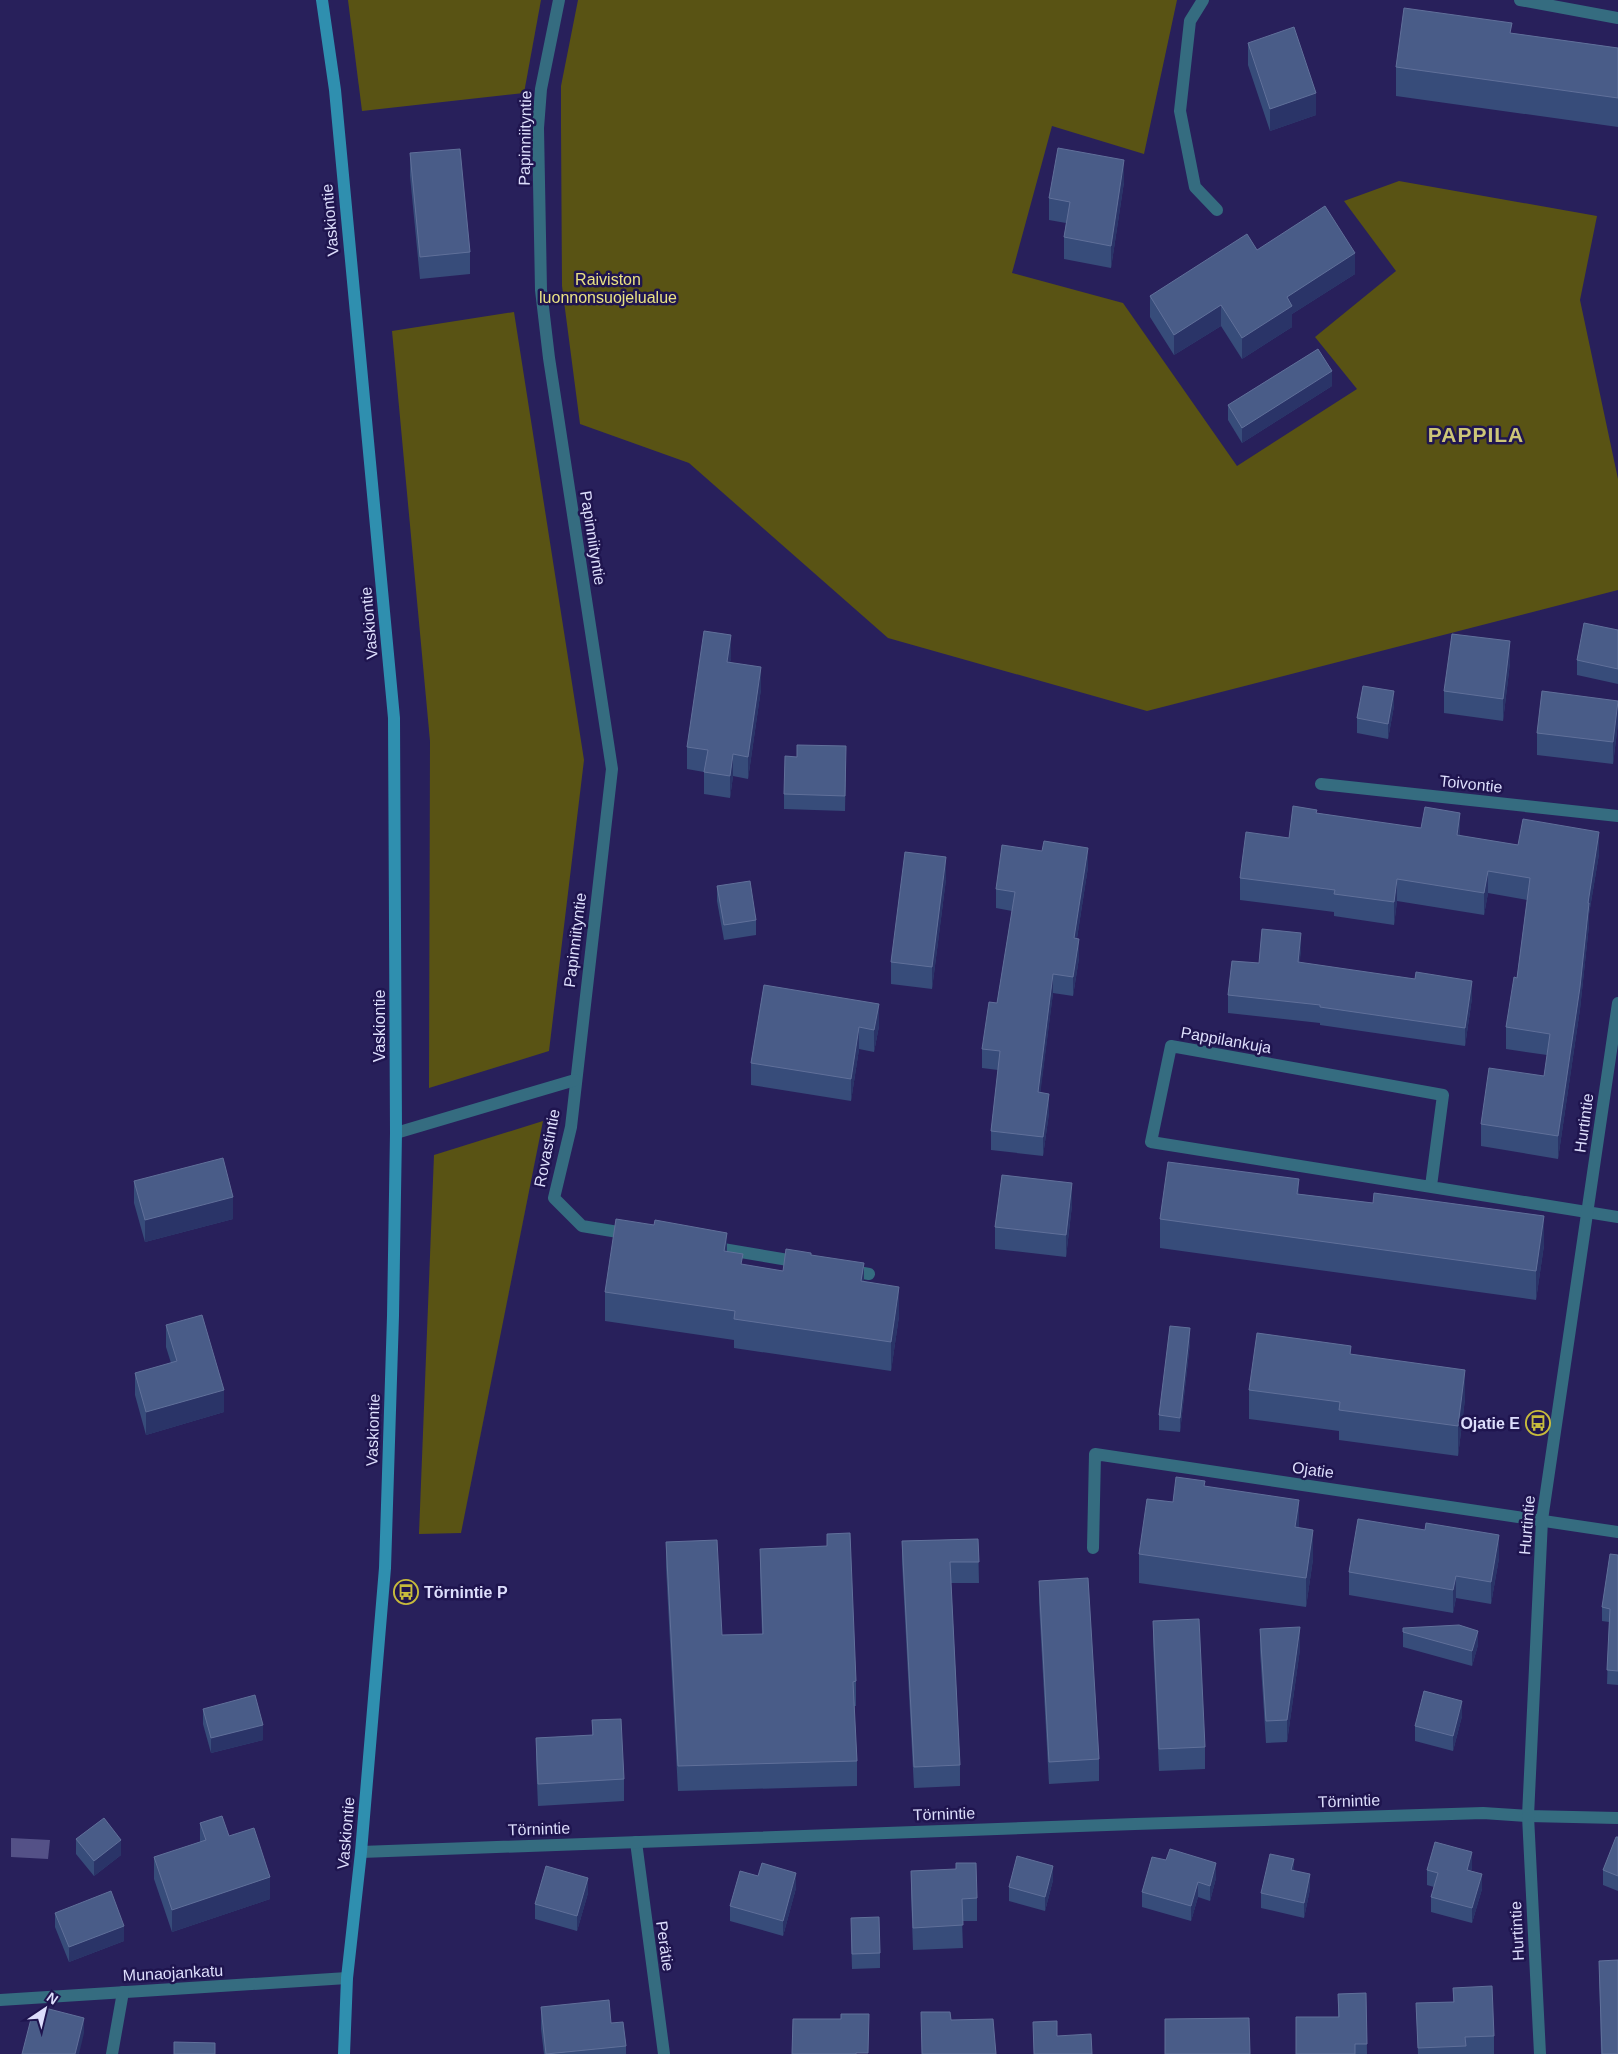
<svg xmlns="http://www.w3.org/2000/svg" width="1618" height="2054" viewBox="0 0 1618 2054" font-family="Helvetica,sans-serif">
<rect width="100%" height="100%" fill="#28205b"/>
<!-- green -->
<g fill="#595314">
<path d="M348,0H541L524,93L362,111Z"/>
<path d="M578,0H1177L1144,154L1052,126L1012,273L1123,303L1237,466L1357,389L1315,337L1396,271L1344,201L1399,181L1597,216L1580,300L1618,479V590L1147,711L888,638L689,463L580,424L562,286L561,127V86Z"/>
<path d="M514,312L584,760L549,1051L429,1088L430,741L392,331Z"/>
<path d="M543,1121L461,1533L419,1534L434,1155Z"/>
</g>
<!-- water -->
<path fill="#545187" d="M11,1838L50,1840L48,1859L11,1857Z"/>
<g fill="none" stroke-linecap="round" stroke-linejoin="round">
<!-- minor -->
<g stroke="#356c80" stroke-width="12">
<path d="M559,0L541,89L538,128L541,290L549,358L612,769L571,1127L554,1198L582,1226L630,1234"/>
<path d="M1203,0L1190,21L1180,111L1195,187L1217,210"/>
<path d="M1520,0L1618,18"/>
<path d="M1321,784L1618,816"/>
<path d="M396,1133L575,1080"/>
<path d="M1431,1186L1443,1095L1171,1046L1151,1142L1618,1217"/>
<path d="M711,1247L800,1262"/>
<path d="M847,1270L869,1274"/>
<path d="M1093,1548L1095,1454L1618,1532"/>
<path d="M636,1842L664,2054"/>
<path d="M361,1852L1135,1824L1483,1813L1528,1816L1618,1818"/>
<path d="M0,2000L347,1978"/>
<path d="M112,2054L123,1992"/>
<path d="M1540,2054L1528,1816L1542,1520L1618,1003"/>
</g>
<!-- secondary -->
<path stroke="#2f8faf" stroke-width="12" d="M322,0L335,90L394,718L396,1133L393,1316L385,1568L361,1852L347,1978L344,2054"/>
</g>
<!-- wall -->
<g fill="#374c7a">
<path d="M1512,33L1618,48V127L1396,96V67Z"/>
<path d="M1248,43L1316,115L1270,131L1248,65Z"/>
<path d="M410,153L470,252V274L420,279L410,176Z"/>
<path d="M1124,182L1111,268L1064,259V237L1066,223L1049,220V198Z"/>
<path d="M1257,250L1355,274L1292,314V327L1242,359L1221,326L1174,355L1150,317V296Z"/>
<path d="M1332,386L1242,443L1228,420V405Z"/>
<path d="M1618,630V684L1577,675V660Z"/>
<path d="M731,657L730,662L761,689L748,779L733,776L730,798L704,794V772L687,769V747Z"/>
<path d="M1510,663L1503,721L1444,713V691Z"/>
<path d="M1394,706L1388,739L1357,733V718Z"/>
<path d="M1618,723L1613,764L1537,755V733Z"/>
<path d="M846,761L845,811L784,809V794Z"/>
<path d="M1317,813L1518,845L1599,854L1589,914V925L1580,1009L1558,1159L1481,1146V1124L1544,1076L1547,1055L1506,1049V1027L1517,978L1527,900L1488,893L1484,915L1397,901L1394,925L1334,916V912L1240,900V878L1289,838Z"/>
<path d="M1088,867L1077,938L1079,958L1073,996L1053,993L1040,1093L1049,1113L1043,1156L991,1150V1131L998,1070L982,1068V1049L997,1003L1012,911L996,908V889Z"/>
<path d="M946,879L932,989L891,984V962Z"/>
<path d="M717,886L756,920V935L724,940L717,901Z"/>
<path d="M1301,951L1299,963L1472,998L1465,1046L1320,1025V1023L1228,1013V995L1259,963Z"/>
<path d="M764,985L879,1026L874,1052L859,1049L851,1101L751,1085V1063Z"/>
<path d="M134,1181L233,1219L145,1242L134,1203Z"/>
<path d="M1299,1194L1373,1203L1544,1245L1536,1300L1160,1248V1219Z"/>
<path d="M1072,1205L1066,1257L995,1249V1227Z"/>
<path d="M727,1252L743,1265L783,1271L811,1255L864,1282L899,1316L891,1371L734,1348V1340L605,1321V1292Z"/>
<path d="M166,1325L224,1412L146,1435L135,1395V1373L171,1363L166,1347Z"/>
<path d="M1190,1343L1180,1432L1159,1430V1415Z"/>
<path d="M1351,1354L1465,1399L1458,1456L1339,1440V1431L1249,1419V1390Z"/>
<path d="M1205,1486L1313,1559L1306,1607L1139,1583V1554L1173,1502Z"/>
<path d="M827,1534L856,1681V1706H854L857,1761V1786L678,1791L666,1567V1542L722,1635L762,1634L760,1573V1549L827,1546Z"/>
<path d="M978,1539L979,1583H951L960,1765V1786L914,1788L902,1562V1541Z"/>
<path d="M1618,1555V1685L1607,1684L1609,1622L1602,1621V1607Z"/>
<path d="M1499,1558L1491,1604L1456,1598L1453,1613L1349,1595V1572Z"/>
<path d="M1039,1581L1099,1759V1781L1049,1784L1039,1603Z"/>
<path d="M1153,1621L1205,1747V1769L1159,1771L1153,1643Z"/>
<path d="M1260,1629L1300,1649L1287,1742L1266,1743L1260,1651Z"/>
<path d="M1403,1632L1478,1645L1472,1666L1403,1647Z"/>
<path d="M203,1709L263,1740L211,1753L203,1724Z"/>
<path d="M1462,1716L1453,1751L1415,1741V1726Z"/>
<path d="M592,1720L624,1779V1801L538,1806L536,1760V1738L592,1735Z"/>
<path d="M200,1823L229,1836L270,1899L172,1932L154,1879V1857L200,1842Z"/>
<path d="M1618,1837V1891L1603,1885V1870Z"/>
<path d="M76,1839L121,1855L94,1876L76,1854Z"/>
<path d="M1472,1867L1471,1871L1482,1889L1472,1923L1431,1912V1897L1434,1887L1427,1885V1870Z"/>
<path d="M911,1871L977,1898V1921H962L963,1948L913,1950L911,1893Z"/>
<path d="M1294,1871L1310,1889L1304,1918L1261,1908V1893Z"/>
<path d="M1216,1878L1210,1901L1198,1897L1191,1921L1142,1907V1892Z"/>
<path d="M1053,1880L1045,1911L1009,1901V1887Z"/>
<path d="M796,1888L783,1936L730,1921V1906Z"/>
<path d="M588,1893L577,1931L535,1919V1904Z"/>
<path d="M55,1913L124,1941L69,1962L55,1927Z"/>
<path d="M851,1933L880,1953V1968L852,1969Z"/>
<path d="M1599,1961L1618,2054H1601Z"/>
<path d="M1453,1988L1494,2036V2054H1418L1416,2003L1453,2002Z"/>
<path d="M1366,1993L1367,2054H1296L1338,2017V1994Z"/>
<path d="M541,2007L626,2046V2054H544L541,2029Z"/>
</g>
<!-- shaded-wall -->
<g fill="#2a3468">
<path d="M1316,93V115L1270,131V109Z"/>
<path d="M1124,160V182L1111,268V246Z"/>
<path d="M1355,253V274L1292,314V327L1242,359V338L1287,297Z"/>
<path d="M1221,305V326L1174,355V335Z"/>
<path d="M1332,371V386L1242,443V428Z"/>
<path d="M731,635V657L727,684V662Z"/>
<path d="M1510,641V663L1503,721V699Z"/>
<path d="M761,667V689L748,779V757Z"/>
<path d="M1394,691V706L1388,739V724Z"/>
<path d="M1618,701V723L1613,764V742Z"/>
<path d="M733,754V776L730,798V776Z"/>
<path d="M1460,813V835L1457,857V835Z"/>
<path d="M1599,832V854L1589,914V925L1580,1009L1558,1159V1136L1588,903Z"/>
<path d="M1088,848V867L1074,957V938Z"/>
<path d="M946,857V879L932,989V967Z"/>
<path d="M1488,871V893L1484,915V893Z"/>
<path d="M1397,879V901L1394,925V902Z"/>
<path d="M1301,933V951L1298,980V962Z"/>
<path d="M1079,939V958L1073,996V977Z"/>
<path d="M1053,974V993L1038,1112V1092Z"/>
<path d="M1472,981V998L1465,1046V1028Z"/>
<path d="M879,1004V1026L874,1052V1030Z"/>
<path d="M859,1027V1049L851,1101V1079Z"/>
<path d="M1049,1094V1113L1043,1156V1137Z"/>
<path d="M1299,1179V1208L1297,1194Z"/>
<path d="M1072,1183V1205L1066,1257V1235Z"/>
<path d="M233,1197V1219L145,1242V1220Z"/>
<path d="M1544,1216V1245L1536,1300V1271Z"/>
<path d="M727,1233V1262L724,1251Z"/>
<path d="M864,1263V1292L861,1281Z"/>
<path d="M899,1287V1316L891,1371V1342Z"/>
<path d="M1190,1328V1343L1180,1432V1418Z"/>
<path d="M1465,1370V1399L1458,1456V1426Z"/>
<path d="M224,1390V1412L146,1435V1412Z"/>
<path d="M1299,1500V1529L1295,1527Z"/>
<path d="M1313,1530V1559L1306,1607V1578Z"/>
<path d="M1499,1535V1558L1491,1604V1582Z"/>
<path d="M1456,1576V1598L1453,1613V1590Z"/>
<path d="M1300,1627V1649L1287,1742V1720Z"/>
<path d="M1478,1631V1645L1472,1666V1651Z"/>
<path d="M1462,1701V1716L1453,1751V1736Z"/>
<path d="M263,1725V1740L211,1753V1738Z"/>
<path d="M121,1840V1855L94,1876V1861Z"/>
<path d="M1472,1852V1867L1467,1885V1870Z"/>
<path d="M1294,1859V1874L1291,1870Z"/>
<path d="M1216,1863V1878L1210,1901V1886Z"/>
<path d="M1053,1866V1880L1045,1911V1897Z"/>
<path d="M796,1873V1888L783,1936V1921Z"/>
<path d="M1310,1874V1889L1304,1918V1903Z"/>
<path d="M1482,1874V1889L1472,1923V1908Z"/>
<path d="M270,1877V1899L172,1932V1910Z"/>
<path d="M588,1878V1893L577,1931V1916Z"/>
<path d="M1198,1882V1897L1191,1921V1906Z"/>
<path d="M124,1926V1941L69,1962V1947Z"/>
<path d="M84,2018V2033L79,2054H75Z"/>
</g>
<!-- building -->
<g fill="#495c88" stroke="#60709a">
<path d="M1404,8L1512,23L1510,33L1618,48V98L1396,67Z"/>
<path d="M1294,27L1316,93L1270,109L1248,43Z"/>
<path d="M1058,148L1124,160L1111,246L1064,237L1070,202L1049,198Z"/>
<path d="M460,149L470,252L420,257L410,153Z"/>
<path d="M1325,206L1355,253L1287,297L1292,306L1242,338L1221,305L1174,335L1150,296L1247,234L1257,250Z"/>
<path d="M1318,349L1332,371L1242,428L1228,405Z"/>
<path d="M1584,623L1618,630V669L1577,660Z"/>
<path d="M704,631L731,635L727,662L761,667L748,757L733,754L730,776L704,772L708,750L687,747Z"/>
<path d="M1452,634L1510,641L1503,699L1444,691Z"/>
<path d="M1363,686L1394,691L1388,724L1357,718Z"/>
<path d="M1542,691L1618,701L1613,742L1537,733Z"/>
<path d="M797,745L846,746L845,796L784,794L785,756L797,757Z"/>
<path d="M1293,806L1317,810L1316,813L1421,828L1425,807L1460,813L1457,835L1518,845L1523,819L1599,832L1588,903H1589L1580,987L1558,1136L1481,1124L1489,1068L1544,1076L1550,1034L1506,1027L1514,977L1517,978L1530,878L1488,871L1484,893L1397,879L1394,902L1334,894L1335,890L1240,878L1246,832L1289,838Z"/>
<path d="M1044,841L1088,848L1074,938L1079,939L1073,977L1053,974L1038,1092L1049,1094L1043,1137L991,1131L1000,1051L982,1049L989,1002L997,1003L1015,892L996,889L1002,845L1042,851Z"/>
<path d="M905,852L946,857L932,967L891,962Z"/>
<path d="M750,881L756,920L724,925L717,886Z"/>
<path d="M1262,929L1301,933L1298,962L1415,979L1416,972L1472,981L1465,1028L1320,1007V1005L1228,995L1232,961L1259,963Z"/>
<path d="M764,985L879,1004L874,1030L859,1027L851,1079L751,1063Z"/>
<path d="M223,1158L233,1197L145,1220L134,1181Z"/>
<path d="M1168,1162L1299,1179L1297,1194L1373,1203L1374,1193L1544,1216L1536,1271L1160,1219Z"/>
<path d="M1002,1175L1072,1183L1066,1235L995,1227Z"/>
<path d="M616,1219L654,1225L655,1220L727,1233L724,1251L743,1254L741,1264L783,1271L786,1249L811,1253V1255L864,1263L861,1281L899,1287L891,1342L734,1319L735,1311L605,1292Z"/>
<path d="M202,1315L224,1390L146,1412L135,1373L177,1361L166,1325Z"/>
<path d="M1170,1326L1190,1328L1180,1418L1159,1415Z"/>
<path d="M1257,1333L1351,1346L1350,1354L1465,1370L1458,1426L1339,1410L1340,1402L1249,1390Z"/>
<path d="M1176,1477L1205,1481L1204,1486L1299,1500L1295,1527L1313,1530L1306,1578L1139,1554L1147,1499L1173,1502Z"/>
<path d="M1358,1519L1425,1530L1426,1523L1499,1535L1491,1582L1456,1576L1453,1590L1349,1572Z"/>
<path d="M850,1533L856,1681L853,1682L857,1761L678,1766L666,1542L717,1540L722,1635L763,1634L760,1549L827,1546V1534Z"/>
<path d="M978,1539L979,1562H950L960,1765L914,1767L902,1541Z"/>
<path d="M1610,1554L1618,1555V1671L1607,1670L1610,1609L1602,1607Z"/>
<path d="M1088,1578L1099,1759L1049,1762L1039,1581Z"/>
<path d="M1199,1619L1205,1747L1159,1749L1153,1621Z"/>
<path d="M1459,1625L1478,1631L1472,1651L1403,1632V1628Z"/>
<path d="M1300,1627L1287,1720L1266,1721L1260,1629Z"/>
<path d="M1424,1691L1462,1701L1453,1736L1415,1726Z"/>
<path d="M255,1695L263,1725L211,1738L203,1709Z"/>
<path d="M621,1719L624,1779L538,1784L536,1738L593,1735L592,1720Z"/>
<path d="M222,1816L229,1836L254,1828L270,1877L172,1910L154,1857L206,1840L200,1823Z"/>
<path d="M104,1818L121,1840L94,1861L76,1839Z"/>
<path d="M1616,1837H1618V1876L1603,1870Z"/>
<path d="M1435,1842L1472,1852L1467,1870L1482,1874L1472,1908L1431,1897L1438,1873L1427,1870Z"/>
<path d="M1170,1849L1216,1863L1210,1886L1198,1882L1191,1906L1142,1892L1152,1857L1166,1860Z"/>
<path d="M1270,1854L1294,1859L1291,1870L1310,1874L1304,1903L1261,1893Z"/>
<path d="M1017,1856L1053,1866L1045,1897L1009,1887Z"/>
<path d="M762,1863L796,1873L783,1921L730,1906L740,1871L758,1876Z"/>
<path d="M956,1863H976L977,1898L962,1899L963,1925L913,1928L911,1871L956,1869Z"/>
<path d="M546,1866L588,1878L577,1916L535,1904Z"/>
<path d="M111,1891L124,1926L69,1947L55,1913Z"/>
<path d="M879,1917L880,1953L852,1954L851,1918Z"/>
<path d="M1618,1960V2054H1602L1599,1961Z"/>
<path d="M1492,1986L1494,2036L1465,2037L1466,2046L1418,2048L1416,2003L1454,2002L1453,1988Z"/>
<path d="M1366,1993L1367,2044H1355V2054H1296V2017H1339L1338,1994Z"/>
<path d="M609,2000L611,2023L623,2022L626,2046L546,2054L541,2007Z"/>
<path d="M45,2008L84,2018L75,2054H22L32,2015L42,2018Z"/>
<path d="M921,2012H950L951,2020L993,2019L996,2054H922Z"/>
<path d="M841,2014H869L868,2053H856V2054H792L793,2019H841Z"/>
<path d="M1249,2018L1250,2054H1165V2019Z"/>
<path d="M1057,2021V2036L1091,2034L1092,2054H1034L1033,2022Z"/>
<path d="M174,2042L215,2043V2054H174Z"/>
</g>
<!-- icons -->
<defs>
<symbol id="bus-ring" viewBox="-11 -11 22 22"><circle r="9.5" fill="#1f154f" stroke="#c7bb3c" stroke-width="1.5"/><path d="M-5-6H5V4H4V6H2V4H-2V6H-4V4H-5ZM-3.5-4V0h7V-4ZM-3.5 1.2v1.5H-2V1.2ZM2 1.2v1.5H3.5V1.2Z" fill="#c7bb3c"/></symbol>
</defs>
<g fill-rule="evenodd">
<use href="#bus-ring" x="1524" y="1409" width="28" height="28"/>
<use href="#bus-ring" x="392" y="1578" width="28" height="28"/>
</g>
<g text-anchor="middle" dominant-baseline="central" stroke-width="5" stroke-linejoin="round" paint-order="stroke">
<!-- street labels -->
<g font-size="16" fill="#dddefc" stroke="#1f154f">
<text transform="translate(525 138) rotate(-89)">Papinniityntie</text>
<text transform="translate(330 220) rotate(-95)">Vaskiontie</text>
<text transform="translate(593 538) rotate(81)">Papinniityntie</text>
<text transform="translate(369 623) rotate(-95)">Vaskiontie</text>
<text transform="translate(1471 784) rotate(6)">Toivontie</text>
<text transform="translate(575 940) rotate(-83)">Papinniityntie</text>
<text transform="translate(379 1026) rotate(-90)">Vaskiontie</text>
<text transform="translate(1226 1040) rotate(10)">Pappilankuja</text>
<text transform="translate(1584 1123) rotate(-82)">Hurtintie</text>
<text transform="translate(547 1148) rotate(-79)">Rovastintie</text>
<text transform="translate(373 1430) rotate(-88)">Vaskiontie</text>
<text transform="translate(1313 1470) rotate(8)">Ojatie</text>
<text transform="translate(1527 1525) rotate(-85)">Hurtintie</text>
<text transform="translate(1349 1801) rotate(-2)">Törnintie</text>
<text transform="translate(944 1814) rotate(-2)">Törnintie</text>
<text transform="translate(539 1829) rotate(-2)">Törnintie</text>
<text transform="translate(346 1833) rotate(-85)">Vaskiontie</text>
<text transform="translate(1517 1931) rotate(-93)">Hurtintie</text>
<text transform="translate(665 1946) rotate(82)">Perätie</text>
<text transform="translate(173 1973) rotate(-3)">Munaojankatu</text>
</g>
<!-- park labels -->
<g font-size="16" fill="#eae284" stroke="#1f154f">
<text x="608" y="279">Raiviston<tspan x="608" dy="18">luonnonsuojelualue</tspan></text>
</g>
<!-- poi labels -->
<g font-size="16" font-weight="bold" fill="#dddefc" stroke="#1f154f" text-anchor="end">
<text x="1520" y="1423">Ojatie E</text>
<text x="424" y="1592" text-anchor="start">Törnintie P</text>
</g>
<!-- district labels -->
<g font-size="21" font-weight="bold" letter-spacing="1" fill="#cdc678" stroke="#1f154f">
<text x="1476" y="434">PAPPILA</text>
</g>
</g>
<!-- north arrow -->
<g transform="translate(45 2009) rotate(35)" stroke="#1f154f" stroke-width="4" paint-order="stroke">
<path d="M0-4L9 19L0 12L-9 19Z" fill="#dddefc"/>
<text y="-8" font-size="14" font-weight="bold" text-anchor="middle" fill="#dddefc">N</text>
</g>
</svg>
